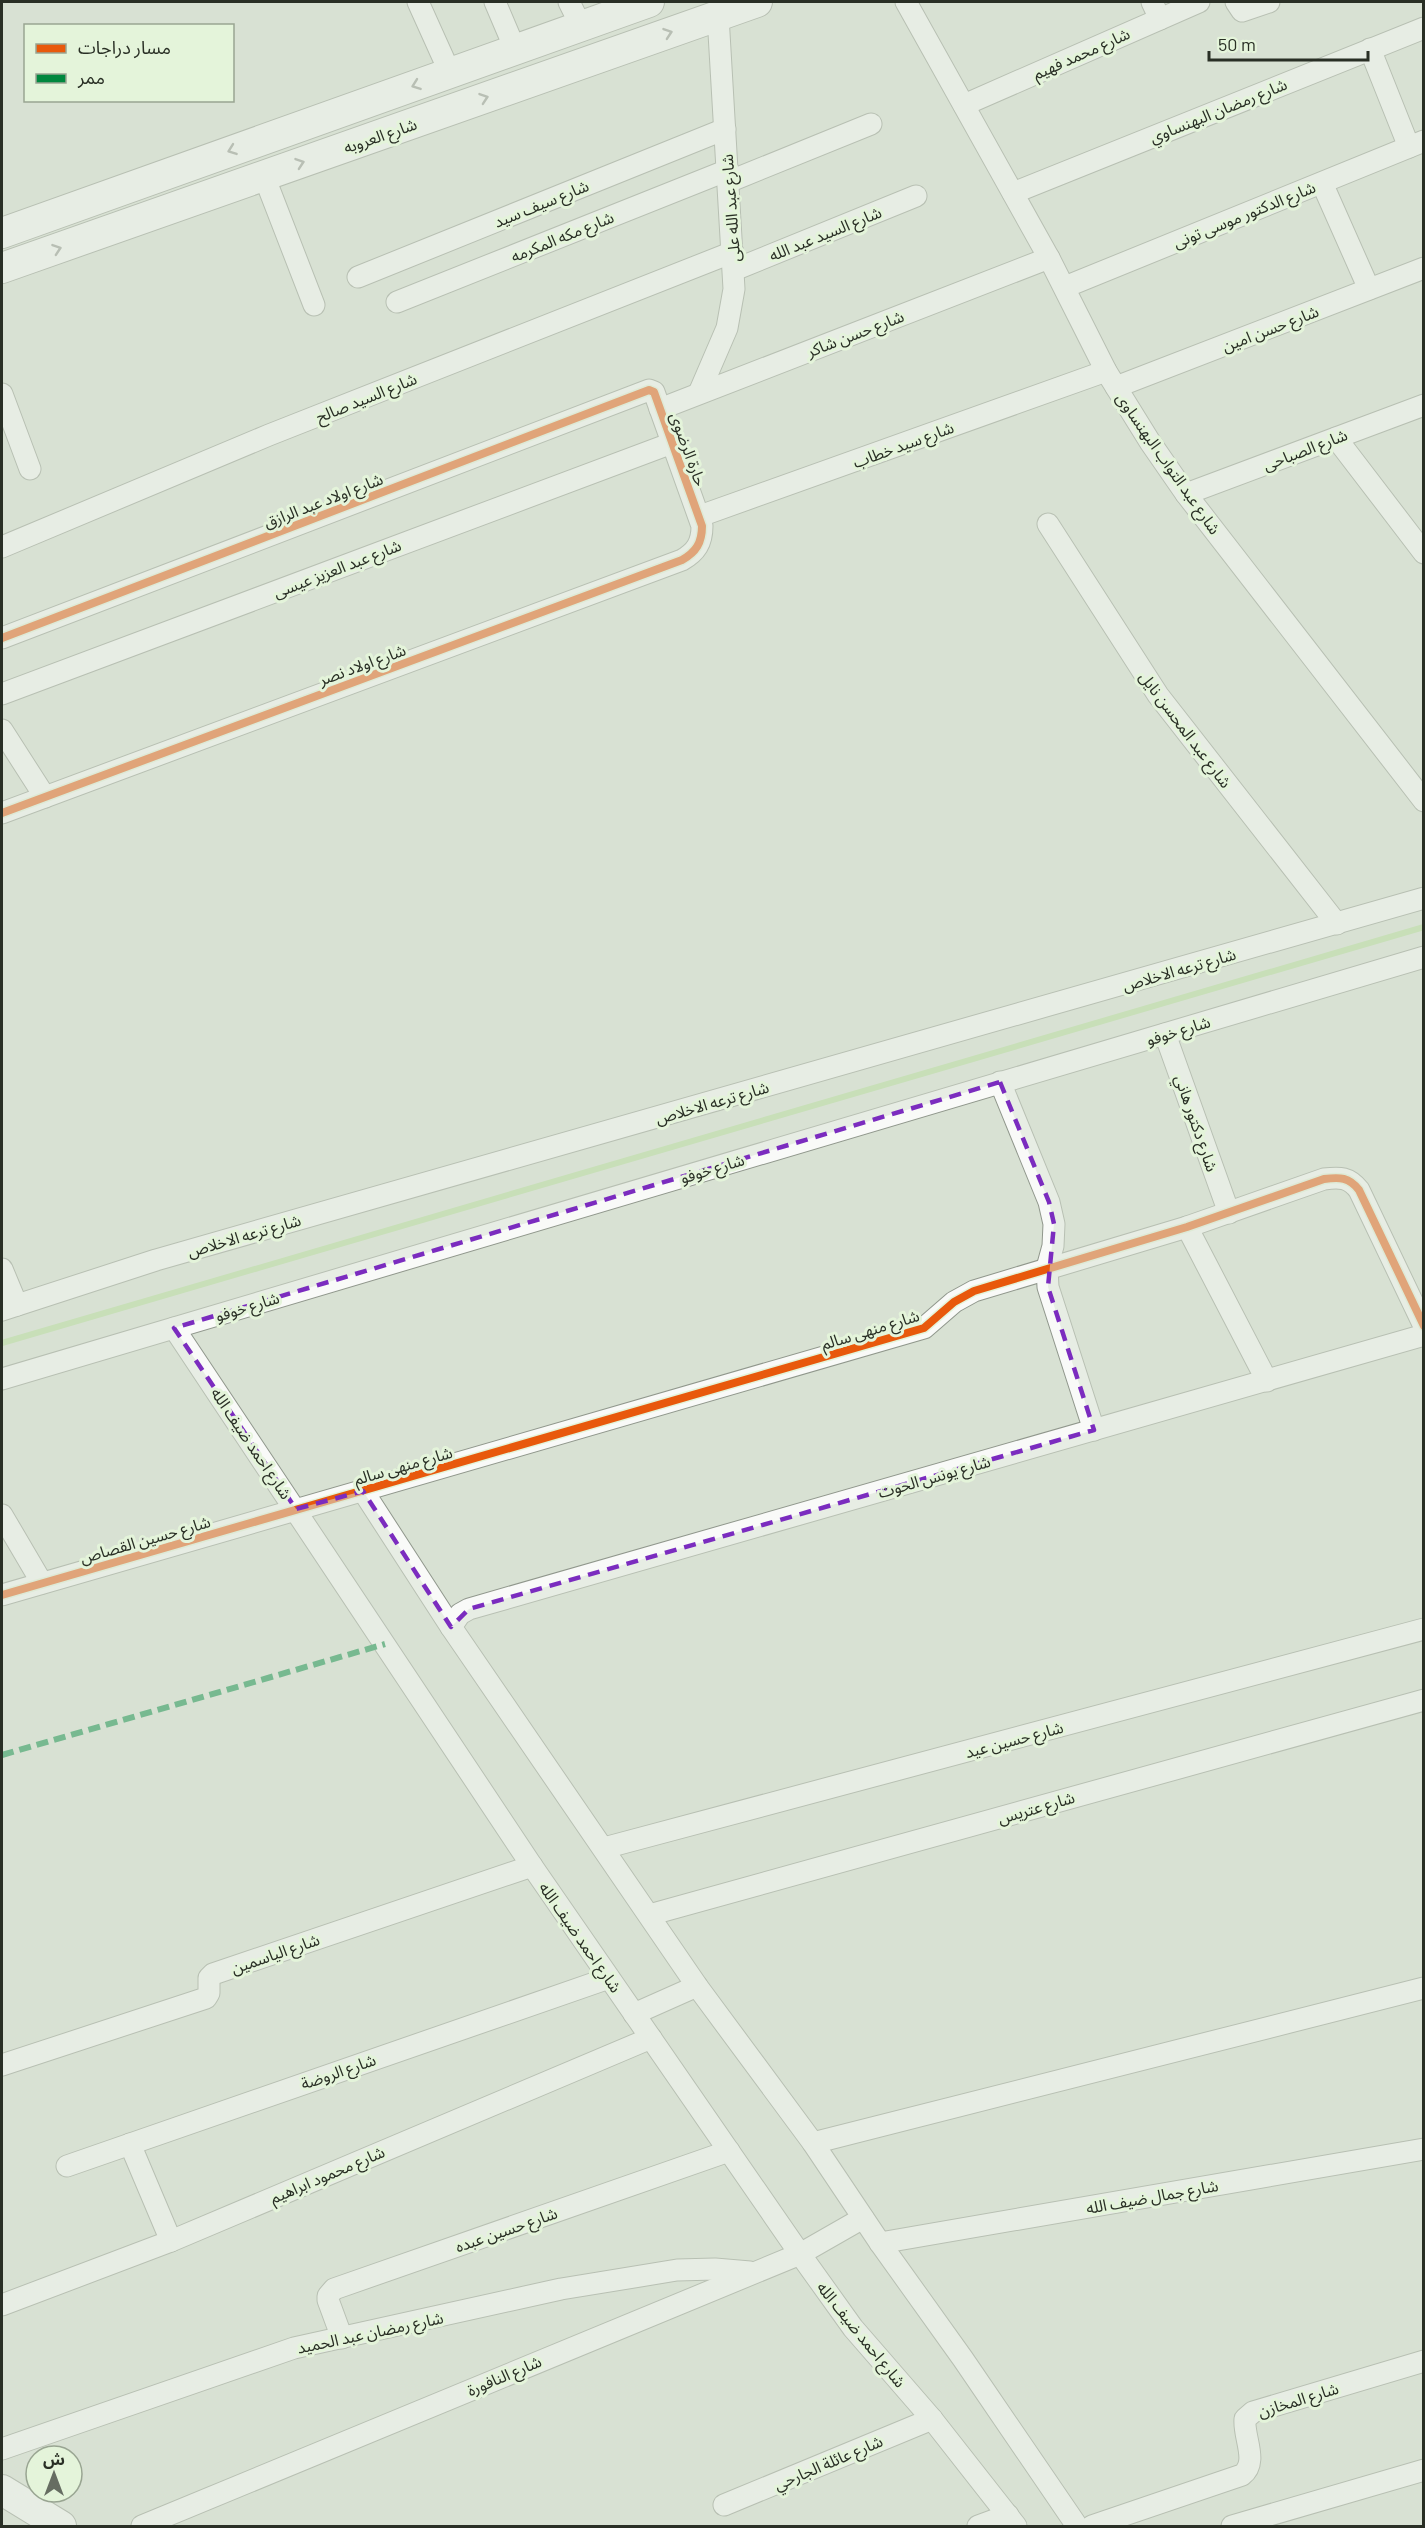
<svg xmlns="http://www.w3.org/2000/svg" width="1425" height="2528" viewBox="0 0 1425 2528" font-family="Barlow,'Noto Sans Arabic',sans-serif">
<rect width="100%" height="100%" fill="#d8e1d3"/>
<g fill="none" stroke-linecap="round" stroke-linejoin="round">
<!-- stream -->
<path stroke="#b3db98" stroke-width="6" d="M2,1343L1424,927"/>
<defs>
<g id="street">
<path d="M418,2L450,73"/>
<path d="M495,2L515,49"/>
<path d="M569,2L581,26"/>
<path d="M906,2L1049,258L1106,371L1150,442L1186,494L1424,801"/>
<path d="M1152,2L1160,19"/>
<path d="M1236,2L1242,11L1269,2"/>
<path d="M1370,49L1409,147"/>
<path d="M964,105L1199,2"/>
<path d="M264,176L314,305"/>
<path d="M728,182L871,124"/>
<path d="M1322,183L1369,289"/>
<path d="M1013,193L1424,28"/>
<path d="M734,270L916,196"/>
<path d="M358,277L725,129"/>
<path d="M1065,287L1424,141"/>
<path d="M397,302L728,170"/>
<path d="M1116,387L1424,268"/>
<path d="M699,393L727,328L734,289L718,16"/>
<path d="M2,394L30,469"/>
<path d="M660,409L1049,258"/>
<path d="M1336,438L1424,553"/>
<path d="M1186,494L1424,405"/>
<path d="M700,516L1106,371"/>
<path d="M1048,524L1158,695L1337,924"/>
<path d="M2,547L269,435L733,252"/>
<path d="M2,638L649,390L654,392L702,526C702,543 696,552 682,560L2,813"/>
<path d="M2,694L672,443"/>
<path d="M2,730L45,797"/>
<path d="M1165,1034L1229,1213"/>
<path d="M1000,1082L1049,1202L1054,1224L1053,1246L1047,1268L1048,1287L1094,1430"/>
<path d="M1187,1227L1267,1381"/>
<path d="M2,1269L17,1305"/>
<path d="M2,1310L156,1260L1424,898"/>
<path d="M174,1328L532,1866L800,2254L853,2328L932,2419L1016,2526"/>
<path d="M2,1379L1424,957"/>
<path d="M363,1491L451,1627L697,1986L813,2143L880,2243L963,2359L1077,2526"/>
<path d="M2,1515L42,1583"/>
<path d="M2,1595L924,1328L954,1302L974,1291L1187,1227L1324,1179C1340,1177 1349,1177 1359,1190L1424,1326"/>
<path d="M451,1627L460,1614L469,1609L1424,1335"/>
<path d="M604,1848L1424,1629"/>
<path d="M649,1915L1424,1700"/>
<path d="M634,2014L697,1986"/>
<path d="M2,2065L206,1998L209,1993V1978L213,1974L532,1866"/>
<path d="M813,2143L1424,1988"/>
<path d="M130,2144L171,2241"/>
<path d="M67,2166L609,1978"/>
<path d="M880,2243L1424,2149"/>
<path d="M2,2305L171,2241L651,2038"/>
<path d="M342,2338L328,2300V2296L334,2289L729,2151"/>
<path d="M2,2449L294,2348L561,2289L677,2270L715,2269L750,2272"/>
<path d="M724,2505L932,2419"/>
<path d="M142,2526L800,2254L863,2218"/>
<path d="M978,2526L1008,2515"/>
<path d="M1092,2526L1242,2475C1259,2462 1243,2437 1245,2419L1253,2412L1424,2361"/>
<path d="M1232,2526L1424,2470"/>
</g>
<g id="secondary">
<path d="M2,233L649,2"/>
<path d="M2,268L757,2"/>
<path d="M2,2490L61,2526"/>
</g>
</defs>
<!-- street casing -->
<use href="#street" stroke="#90978c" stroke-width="23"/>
<!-- secondary casing -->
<use href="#secondary" stroke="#90978c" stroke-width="32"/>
<!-- street -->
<use href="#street" stroke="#f9faf8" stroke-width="21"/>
<!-- secondary -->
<use href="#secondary" stroke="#f9faf8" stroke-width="30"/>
<!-- quiet -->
<path stroke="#00873e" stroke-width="6" stroke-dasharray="12 6" stroke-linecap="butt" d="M2,1755L385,1644"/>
<defs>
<g id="cycleway">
<path d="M2,638L649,390L654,392L702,526C702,543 696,552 682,560L2,813"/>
<path d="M2,1595L924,1328L954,1302L974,1291L1187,1227L1324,1179C1340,1177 1349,1177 1359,1190L1424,1326"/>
</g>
</defs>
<!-- cycleway casing -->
<use href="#cycleway" stroke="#e4f4da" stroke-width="11"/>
<!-- cycleway -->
<use href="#cycleway" stroke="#e8590c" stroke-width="8"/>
</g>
<!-- one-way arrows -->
<defs><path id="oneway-chevron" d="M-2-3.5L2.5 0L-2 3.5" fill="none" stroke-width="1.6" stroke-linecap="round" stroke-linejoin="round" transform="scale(1.5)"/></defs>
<g stroke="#91948e">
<use href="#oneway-chevron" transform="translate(668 33) rotate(-19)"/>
<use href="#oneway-chevron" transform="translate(416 85) rotate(160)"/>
<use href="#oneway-chevron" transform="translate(484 98) rotate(-19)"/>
<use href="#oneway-chevron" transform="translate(232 150) rotate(160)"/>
<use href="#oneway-chevron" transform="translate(300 163) rotate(-19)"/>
<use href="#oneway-chevron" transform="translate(57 249) rotate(-19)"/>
</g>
<!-- marked area -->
<path d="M0 0H1425V2528H0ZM1000,1082L1049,1202L1054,1224L1048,1287L1094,1430L469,1609L451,1627L363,1491L296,1509L174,1328Z" fill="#d8e1d3" fill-opacity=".55" fill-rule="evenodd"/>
<path fill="none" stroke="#7b2cbf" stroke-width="4.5" stroke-dasharray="12 8" stroke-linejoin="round" d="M1000,1082L1049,1202L1054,1224L1048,1287L1094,1430L469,1609L451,1627L363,1491L296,1509L174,1328Z"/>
<g text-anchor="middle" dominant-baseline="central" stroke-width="6" stroke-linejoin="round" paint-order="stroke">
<!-- street labels -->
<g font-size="16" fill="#292f25" stroke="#e4f4da">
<text transform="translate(1081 53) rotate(-24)">شارع محمد فهيم</text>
<text transform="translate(1218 110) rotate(-22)">شارع رمضان البهنساوي</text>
<text transform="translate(380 135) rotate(-19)">شارع العروبه</text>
<text transform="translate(541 203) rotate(-22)">شارع سيف سيد</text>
<text transform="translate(730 208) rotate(-94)">شارع عبد الله على</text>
<text transform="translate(1244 214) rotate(-22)">شارع الدكتور موسى تونى</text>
<text transform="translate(825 233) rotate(-22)">شارع السيد عبد الله</text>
<text transform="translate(562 236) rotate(-22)">شارع مكه المكرمه</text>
<text transform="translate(1270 328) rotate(-21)">شارع حسن امين</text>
<text transform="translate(855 333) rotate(-21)">شارع حسن شاكر</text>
<text transform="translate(366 397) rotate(-22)">شارع السيد صالح</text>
<text transform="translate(903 444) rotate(-20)">شارع سيد خطاب</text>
<text transform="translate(689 449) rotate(70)">حارة الرضوى</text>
<text transform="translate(1305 449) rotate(-21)">شارع الصباحى</text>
<text transform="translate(1169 463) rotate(55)">شارع عبد التواب البهنساوى</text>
<text transform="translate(323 500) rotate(-21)">شارع اولاد عبد الرازق</text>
<text transform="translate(337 568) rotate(-21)">شارع عبد العزيز عيسى</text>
<text transform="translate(362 664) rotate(-20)">شارع اولاد نصر</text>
<text transform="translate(1186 729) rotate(53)">شارع عبد المحسن نايل</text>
<text transform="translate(1179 969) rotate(-16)">شارع ترعه الاخلاص</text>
<text transform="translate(1178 1030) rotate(-17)">شارع خوفو</text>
<text transform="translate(712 1102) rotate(-16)">شارع ترعه الاخلاص</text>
<text transform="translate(1197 1123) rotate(71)">شارع دكتور هاني</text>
<text transform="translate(712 1168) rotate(-17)">شارع خوفو</text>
<text transform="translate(244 1235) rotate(-16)">شارع ترعه الاخلاص</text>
<text transform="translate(247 1306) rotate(-17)">شارع خوفو</text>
<text transform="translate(870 1329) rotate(-17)">شارع منهى سالم</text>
<text transform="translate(252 1443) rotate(56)">شارع احمد ضيف الله</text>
<text transform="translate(403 1465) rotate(-16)">شارع منهى سالم</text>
<text transform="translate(934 1476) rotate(-16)">شارع يونس الحوت</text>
<text transform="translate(145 1539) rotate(-16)">شارع حسين القصاص</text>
<text transform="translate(1014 1739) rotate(-15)">شارع حسين عيد</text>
<text transform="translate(1036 1807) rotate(-16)">شارع عتريس</text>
<text transform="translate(581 1937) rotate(55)">شارع احمد ضيف الله</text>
<text transform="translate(275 1953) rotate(-19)">شارع الياسمين</text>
<text transform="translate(338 2071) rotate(-19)">شارع الروضة</text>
<text transform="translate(327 2174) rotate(-23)">شارع محمود ابراهيم</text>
<text transform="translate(1152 2196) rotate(-10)">شارع جمال ضيف الله</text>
<text transform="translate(506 2229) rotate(-19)">شارع حسين عبده</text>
<text transform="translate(370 2332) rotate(-12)">شارع رمضان عبد الحميد</text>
<text transform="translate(862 2334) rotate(51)">شارع احمد ضيف الله</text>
<text transform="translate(504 2375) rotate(-23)">شارع النافورة</text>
<text transform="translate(1298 2399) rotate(-17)">شارع المخازن</text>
<text transform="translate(828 2462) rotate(-23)">شارع عائلة الجارحي</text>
</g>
</g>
<!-- border -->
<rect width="1425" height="2528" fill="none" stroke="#292f25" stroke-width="6"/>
<!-- legend -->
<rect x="24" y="24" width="210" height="78" fill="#e4f4da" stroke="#99a592" stroke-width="1.5"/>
<rect x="36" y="44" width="30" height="9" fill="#e8590c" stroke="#99a592" stroke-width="1.5"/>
<text x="78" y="54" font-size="18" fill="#292f25">مسار دراجات</text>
<rect x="36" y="74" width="30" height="9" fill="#00873e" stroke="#99a592" stroke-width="1.5"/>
<text x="78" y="84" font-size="18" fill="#292f25">ممر</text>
<!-- north arrow -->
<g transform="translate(54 2474)"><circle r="28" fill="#e4f4da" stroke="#99a592" stroke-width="1.5"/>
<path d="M0-4.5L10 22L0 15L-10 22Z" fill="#666d62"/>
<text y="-9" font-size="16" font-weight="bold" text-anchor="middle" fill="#292f25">ش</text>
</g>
<!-- scale -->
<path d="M1209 51v9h159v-9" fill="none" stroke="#292f25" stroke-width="3"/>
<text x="1218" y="51" font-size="18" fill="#292f25" stroke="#e4f4da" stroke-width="4.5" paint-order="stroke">50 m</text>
</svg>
